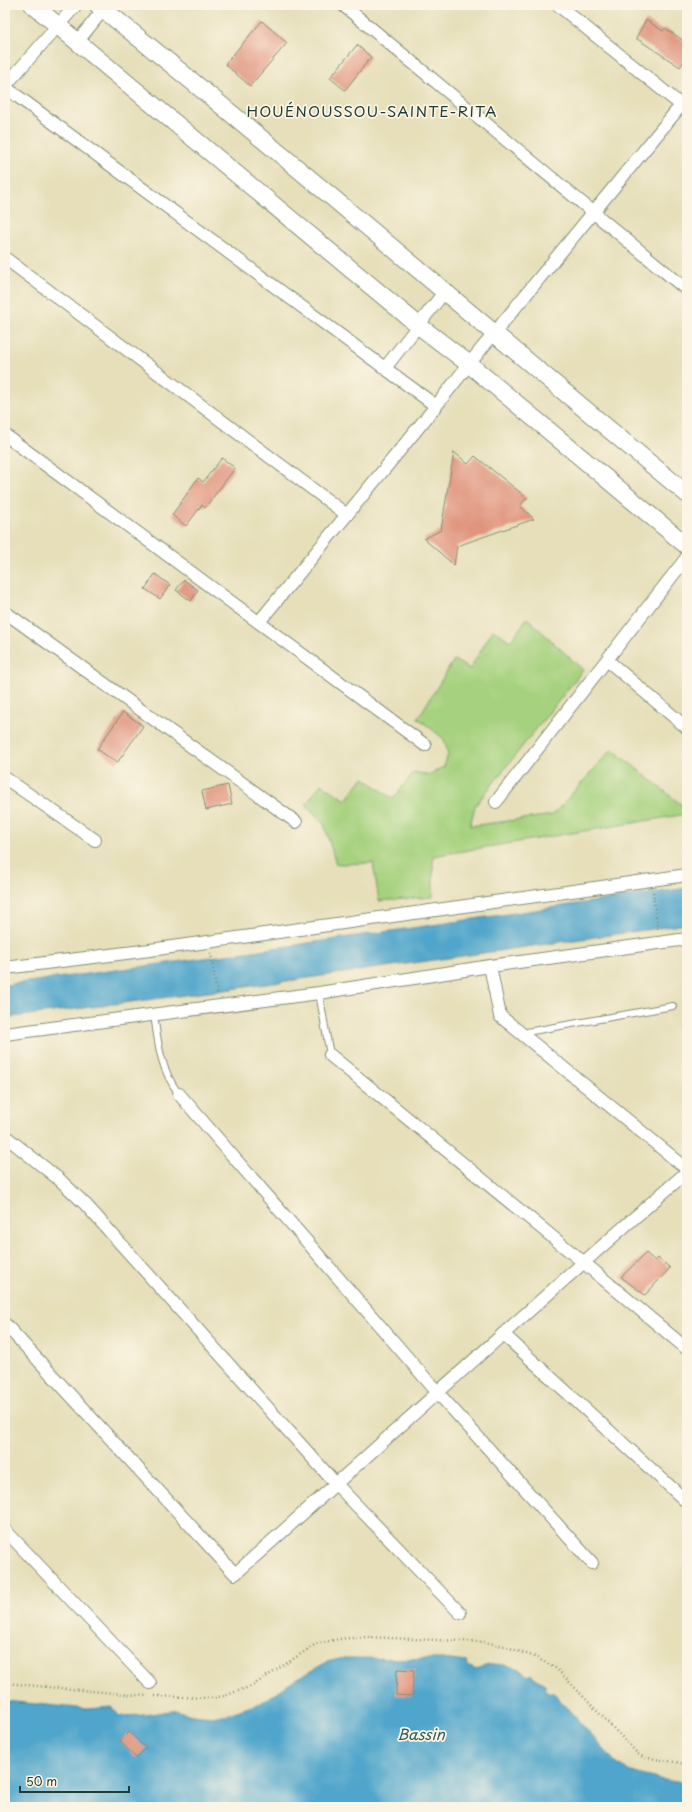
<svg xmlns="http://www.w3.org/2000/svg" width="692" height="1812" viewBox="0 0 692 1812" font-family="'Playpen Sans',sans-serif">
<rect width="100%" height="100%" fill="#fcf5e5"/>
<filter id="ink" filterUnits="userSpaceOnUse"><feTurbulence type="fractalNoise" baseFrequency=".025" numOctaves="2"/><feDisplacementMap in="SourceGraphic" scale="8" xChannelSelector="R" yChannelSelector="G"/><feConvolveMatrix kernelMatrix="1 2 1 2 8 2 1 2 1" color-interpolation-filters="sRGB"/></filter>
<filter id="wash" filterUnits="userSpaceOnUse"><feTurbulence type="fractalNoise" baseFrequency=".012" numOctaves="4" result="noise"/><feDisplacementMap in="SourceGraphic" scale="16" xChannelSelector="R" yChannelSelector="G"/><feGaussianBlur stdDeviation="0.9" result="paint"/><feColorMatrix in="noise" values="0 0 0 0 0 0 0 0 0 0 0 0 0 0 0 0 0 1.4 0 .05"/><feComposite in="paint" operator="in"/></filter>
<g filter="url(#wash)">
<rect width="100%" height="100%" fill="#e6dfba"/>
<!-- green -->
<path fill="#a6d17e" stroke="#628759" d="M527,618L583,670L475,806L470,826L553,815L612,749L687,809V814L433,856V897L379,901L373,863L336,864L324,824L306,804L321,784L346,800L363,777L393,799L414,772L428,775L444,767L448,754L444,739L418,718L454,660L470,669L493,630L511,641Z"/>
<!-- water -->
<g fill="#4fa5cb" stroke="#377180">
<path d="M687,888V924L217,991L5,1018V985L212,957Z"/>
<path d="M343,1658L443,1659L467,1662L468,1666L477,1670C490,1661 504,1664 519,1669C522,1670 525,1675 529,1676L530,1674L546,1685L544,1689L550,1693L552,1691L616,1763C636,1778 663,1779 687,1784V1807H5V1701L88,1709L112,1707L119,1716L145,1715L176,1710L192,1715L212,1717L228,1714L261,1703L298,1678L327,1662Z"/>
</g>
<g id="blocks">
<!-- building -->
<g fill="#e0947e">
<path d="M646,20L663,31L665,28L687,43V57L680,67L636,38Z"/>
<path d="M262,21L287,43L250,86L225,64Z"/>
<path d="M357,45L371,57L345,90L330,78Z"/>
<path d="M454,452L468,464L475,456L527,498L520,506L534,519L457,546L454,565L424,539L441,530Z"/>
<path d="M222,458L235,468L205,508L202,505L186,526L172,515L198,478L203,482Z"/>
<path d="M155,574L170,585L160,599L145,589Z"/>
<path d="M184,580L198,590L191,601L176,590Z"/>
<path d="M123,712L143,726L117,763L97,749Z"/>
<path d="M228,785L232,804L206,810L202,791Z"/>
<path d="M646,1253L655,1261L658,1258L670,1268L645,1295L621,1277Z"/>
<path d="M397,1669L414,1670L412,1696L396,1695Z"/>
<path d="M129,1732L146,1748L136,1758L120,1741Z"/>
</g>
</g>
</g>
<g filter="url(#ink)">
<use href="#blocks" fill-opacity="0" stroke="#828e77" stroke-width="1"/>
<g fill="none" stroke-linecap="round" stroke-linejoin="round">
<defs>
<g id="lane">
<path d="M319,993L330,1055"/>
<path d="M154,1014C158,1043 160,1069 179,1094"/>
<path d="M521,1033L673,1006"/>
</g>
<g id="street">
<path d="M343,5L687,290"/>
<path d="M558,5L681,105"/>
<path d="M77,42L107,5"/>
<path d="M5,86L76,5"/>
<path d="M5,87L436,406"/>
<path d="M5,258L347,515"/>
<path d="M385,368L445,291"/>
<path d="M5,435L425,745"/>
<path d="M5,612L296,822"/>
<path d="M259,622L436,406L469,364L687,98"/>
<path d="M607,660L687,728"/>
<path d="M5,778L95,840"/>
<path d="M496,802L687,557"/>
<path d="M490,966L500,1016L687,1169"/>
<path d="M5,968L150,950L687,875"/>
<path d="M5,1034L319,993L490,966L687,939"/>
<path d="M330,1055L583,1262L687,1349"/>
<path d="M179,1094L438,1393L592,1563"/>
<path d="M5,1136L60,1180L86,1205L336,1484L460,1613"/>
<path d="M5,1324L235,1574C386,1440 534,1304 687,1172"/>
<path d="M503,1334L687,1502"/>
<path d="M5,1530L150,1683"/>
</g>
<g id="secondary">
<path d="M33,5L418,325L469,364L687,546"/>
<path d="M98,5C297,164 490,332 687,494"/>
</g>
</defs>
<!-- lane casing -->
<use href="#lane" stroke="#828e77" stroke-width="8"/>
<!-- street casing -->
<use href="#street" stroke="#828e77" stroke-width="14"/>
<!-- secondary casing -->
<use href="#secondary" stroke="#828e77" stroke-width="19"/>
<!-- path -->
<g stroke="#828e77" stroke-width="2.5" stroke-dasharray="1 3" stroke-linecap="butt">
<path d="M653,892L658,931"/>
<path d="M211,953L217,994"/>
<path d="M5,1683L146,1696"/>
<path d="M155,1696L211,1698L224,1696L252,1686L316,1644L339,1639L365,1637L484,1642L504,1646L535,1657L557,1669L638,1754L643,1757L687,1764"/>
</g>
<!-- lane -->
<use href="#lane" stroke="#fff" stroke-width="6"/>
<!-- street -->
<use href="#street" stroke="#fff" stroke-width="12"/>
<!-- secondary -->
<use href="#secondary" stroke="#fff" stroke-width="17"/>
</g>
</g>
<g text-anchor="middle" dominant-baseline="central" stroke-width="3.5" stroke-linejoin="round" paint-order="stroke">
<!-- neighbourhood labels -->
<g font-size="15" letter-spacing="1" fill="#1f3d34" stroke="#fcf5e5">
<text x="372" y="110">HOUÉNOUSSOU-SAINTE-RITA</text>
</g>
<!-- water labels -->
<g font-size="15" font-style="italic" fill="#2d5c61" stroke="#fcf5e5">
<text x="421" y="1733">Bassin</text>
</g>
</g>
<!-- margin -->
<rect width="692" height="1812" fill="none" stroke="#fcf5e5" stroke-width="20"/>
<!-- scale -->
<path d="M20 1786v6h109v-6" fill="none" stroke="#1f3d34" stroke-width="2"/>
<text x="26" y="1786" font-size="12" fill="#1f3d34" stroke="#fcf5e5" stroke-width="3" paint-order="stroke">50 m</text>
</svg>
